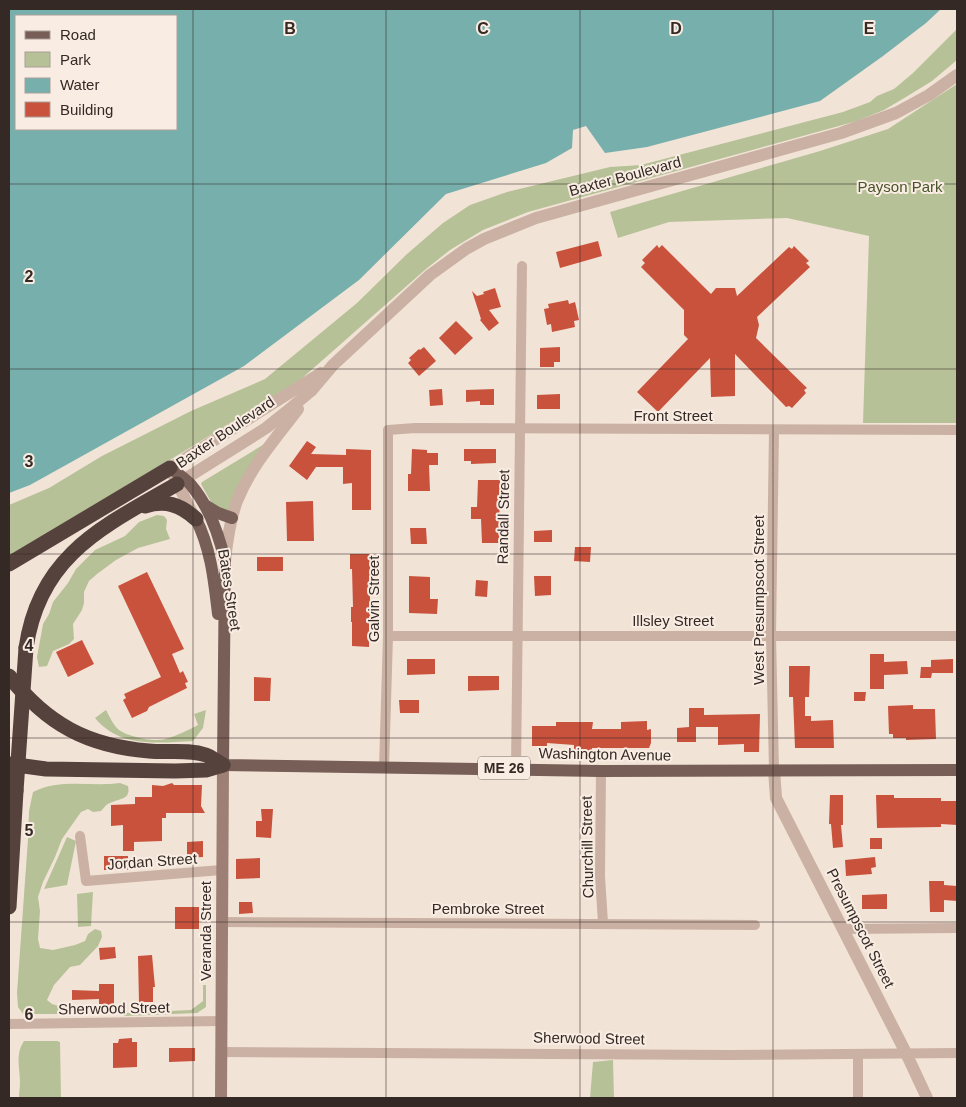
<svg xmlns="http://www.w3.org/2000/svg" width="966" height="1107" viewBox="0 0 966 1107" font-family="Arial,sans-serif">
<rect width="100%" height="100%" fill="#f2e3d7"/>
<!-- green -->
<g fill="#b7c197">
<path d="M957,29V60L932,81L906,97L884,110L857,121L528,212L483,230L450,250L426,269L300,380L9,559V505L49,488L102,456L191,411L265,379L357,303L407,254L443,223L470,205L507,192L610,167L641,165L843,112L870,102L877,96L894,89L913,73Z"/>
<path d="M957,84V423H863L869,236L787,218L669,222L618,238L610,212L820,151L888,129Z"/>
<path d="M271,440L231,515L215,509L201,484L202,482Z"/>
<path d="M157,515L164,516L167,520L166,529L170,539L138,548L116,560L97,574L89,581L84,592V603L82,610L73,624L74,639L69,644L53,651L47,666L39,667L37,657L43,624L49,614L53,602L68,583L76,569L95,550L125,536L139,522Z"/>
<path d="M106,710C110,717 113,725 119,730C129,737 153,742 165,739C177,736 188,730 198,725L194,714L206,710L203,728L193,741C157,743 120,748 95,718Z"/>
<path d="M120,783L128,786C131,800 120,798 110,803C106,804 104,808 101,811L93,812L88,809L81,812L62,839L55,857L43,882L38,897L40,911L38,939L40,948L53,950L75,945L85,941L88,934L95,929L101,931L102,937L98,946L80,965L70,967L54,985L47,1000L52,1004L65,1008L63,1012L57,1014H23L18,1007L17,993L28,839L29,811L33,792C60,778 91,787 120,783Z"/>
<path d="M67,837L76,841L67,885L44,889Z"/>
<path d="M93,892L91,926L78,927L77,894Z"/>
<path d="M203,985H206V1007L197,1013L124,1016V1013L191,1010L203,1001Z"/>
<path d="M24,1041H57L60,1042L61,1098H19C19,1093 20,1087 20,1082C20,1068 15,1054 24,1041Z"/>
<path d="M613,1060L614,1098H590L593,1062Z"/>
</g>
<!-- water -->
<path fill="#76afac" fill-rule="evenodd" d="M9,9H941L926,23L883,56L820,101L647,147L605,153L586,126L573,130L572,148L546,163L446,194L359,280L244,366L30,485L9,493ZM16,16H176V129H16Z"/>
<!-- building -->
<g fill="#c9523d">
<path d="M598,241L602,256L560,268L556,252Z"/>
<path d="M657,245L659,248L662,245L711,294L716,288H735L737,296L789,247L792,249L794,246L809,261L806,263L810,267L757,317L759,325L756,338L807,388L804,390L806,393L792,408L789,406L786,407L735,354V396L711,397L710,358L658,412L637,392L688,339L684,335V310L641,267L645,263L642,260Z"/>
<path d="M495,288L501,307L489,310L499,323L489,331L480,320L481,319L472,291L477,296L484,294L483,292Z"/>
<path d="M568,300L569,304L575,302L579,320L574,321L575,327L552,332L551,324L547,325L544,309L549,308L548,304Z"/>
<path d="M456,321L473,338L455,355L439,338Z"/>
<path d="M424,347L436,361L419,376L408,363L411,360L409,358L419,349L420,350Z"/>
<path d="M560,347V362H554V367H540V348Z"/>
<path d="M442,389L443,405L430,406L429,390Z"/>
<path d="M494,389V405H480V401L466,402V390Z"/>
<path d="M560,394V409H537V395Z"/>
<path d="M307,441L316,447L311,454L346,455V449L371,450V510H352V483L343,484V467H316L307,480L289,466Z"/>
<path d="M412,449L427,450V453H438V465H429L430,491H408V474H411Z"/>
<path d="M464,449H496V463L471,464V461H464Z"/>
<path d="M478,480H500L499,543H482L481,519H471V507H477Z"/>
<path d="M313,501L314,541H287L286,502Z"/>
<path d="M410,528H426L427,544H411Z"/>
<path d="M552,530V542H534V531Z"/>
<path d="M575,547H591L590,562L574,561Z"/>
<path d="M350,554H370V622H369V647L352,646V622H351V607H353L352,569H350Z"/>
<rect x="257" y="557" width="26" height="14"/>
<path d="M147,572L184,649L172,654L180,673L183,671L188,682L185,683L187,688L149,707L147,711L132,718L123,700L126,698L124,694L161,677L118,586Z"/>
<path d="M409,576L430,577V599H438L437,614L409,613Z"/>
<path d="M534,576H551V595L535,596Z"/>
<path d="M476,580L488,581L487,597L475,596Z"/>
<path d="M82,640L94,664L68,677L56,652Z"/>
<path d="M870,654H884V662L907,661L908,674L884,675V689H870Z"/>
<path d="M407,659H435V674L407,675Z"/>
<path d="M953,659V673H932L931,678H920L921,667H931V660Z"/>
<path d="M789,666H810L809,697H805V716H811V721L833,720L834,748H795L793,697H789Z"/>
<path d="M468,676H499V690L468,691Z"/>
<path d="M254,677L271,678L270,701H254Z"/>
<path d="M854,692H866L865,701H854Z"/>
<path d="M399,700H419V713H400Z"/>
<path d="M913,705V709H935L936,739L906,740V738H893V734H889L888,706Z"/>
<path d="M689,708H704V715L760,714L759,752H744V744L718,745V727H696V742H677V728L689,727Z"/>
<path d="M647,721V730L651,729V743L649,748H592V752L574,751V745L547,743V746H532V726H556V722H593L592,729H621V722Z"/>
<path d="M172,783L174,785H202L201,806L205,813H166V818H162V841L134,842V851H123V825L111,826V805L135,804V797H152V785L163,786Z"/>
<path d="M830,795H843V825H841L843,847L833,848L831,824H829Z"/>
<path d="M876,795H894V798H941V801H957V825L941,824V827L877,828Z"/>
<path d="M261,809H273L271,838L256,837V821H262Z"/>
<rect x="870" y="838" width="12" height="11"/>
<path d="M203,841V857L187,858V842Z"/>
<rect x="104" y="856" width="24" height="14"/>
<path d="M875,857L876,867L871,868L872,874L846,876L845,860Z"/>
<path d="M260,858V878L236,879V859Z"/>
<path d="M929,881H944V885L957,886V901L944,900V912H930Z"/>
<path d="M887,894V909H862V895Z"/>
<path d="M239,902H252L253,913L239,914Z"/>
<rect x="175" y="907" width="24" height="22"/>
<path d="M115,947L116,958L100,960L99,948Z"/>
<path d="M152,955L155,987H153V1002H139L138,956Z"/>
<path d="M99,984H114V1006L99,1007V999L72,1000V990L99,991Z"/>
<path d="M132,1038V1042H137V1067L113,1068V1043H118L119,1039Z"/>
<path d="M169,1048H195V1061L169,1062Z"/>
</g>
<g fill="none" stroke-linecap="round" stroke-linejoin="round">
<!-- minor -->
<g stroke="#cab1a3" stroke-width="10">
<path d="M774,430L771,636L774,770"/>
<path d="M388,636H957"/>
<path d="M384,768L388,636V430L415,428L957,430"/>
<path d="M516,769L522,266"/>
<path d="M601,771L600,876L603,923"/>
<path d="M80,836L86,881L221,870"/>
<path d="M221,922L755,925"/>
<path d="M843,929L957,928"/>
<path d="M9,1024L221,1021"/>
<path d="M221,1052L730,1055L957,1053"/>
<path d="M858,1055V1098"/>
</g>
<!-- tertiary -->
<g stroke="#cab1a3" stroke-width="12">
<path d="M177,484L266,428L286,412L311,391L333,365L430,275L466,249L484,239L536,218L841,133L896,113L929,95L957,75"/>
<path d="M194,517L170,468L321,373"/>
<path d="M225,561C227,541 230,520 237,501C251,466 276,438 298,409"/>
<path d="M774,770L776,798L906,1053L927,1098"/>
</g>
<!-- secondary -->
<path stroke="#9d7f75" stroke-width="12" d="M221,1098L223,765"/>
<!-- primary -->
<g stroke="#775e56" stroke-width="12">
<path d="M170,468C177,473 185,478 191,485C209,506 219,535 225,561L223,765L601,771L957,770"/>
<path d="M205,505L218,513L232,518"/>
<path d="M196,519C211,549 214,580 218,614"/>
</g>
<!-- motorway -->
<g stroke="#56423c" stroke-width="15">
<path d="M145,506C165,500 180,504 196,519"/>
<path d="M9,564L170,468"/>
<path d="M26,648C39,555 104,526 177,484"/>
<path d="M9,676C47,724 87,746 149,751C167,753 188,749 206,755C212,757 217,762 223,765"/>
<path d="M9,764L46,769L175,771L206,770L223,765"/>
<path d="M9,907L16,791"/>
</g>
<!-- motorway-bridge -->
<path stroke="#56423c" stroke-width="15" d="M16,791L26,648"/>
</g>
<!-- grid -->
<path fill="none" stroke="#342925" stroke-width="1" stroke-opacity="0.55" d="M193,9V1098M386,9V1098M580,9V1098M773,9V1098M9,184H957M9,369H957M9,554H957M9,738H957M9,922H957"/>
<g text-anchor="middle" dominant-baseline="central" stroke-width="4" stroke-linejoin="round" paint-order="stroke">
<!-- shield labels -->
<rect fill="#f9ede3" stroke="#6f645e" stroke-width="1" x="478" y="756.5" width="52" height="23" rx="4"/>
<g font-size="14" font-weight="bold" fill="#342925">
<text x="504" y="768">ME 26</text>
</g>
<!-- street labels -->
<g font-size="15" fill="#342925" stroke="#f9ede3">
<text transform="translate(625 176) rotate(-15)">Baxter Boulevard</text>
<text x="673" y="415">Front Street</text>
<text transform="translate(225 432) rotate(-34)">Baxter Boulevard</text>
<text transform="translate(503 517) rotate(-89)">Randall Street</text>
<text transform="translate(230 590) rotate(81)">Bates Street</text>
<text transform="translate(373 599) rotate(-90)">Galvin Street</text>
<text transform="translate(758 600) rotate(-90)">West Presumpscot Street</text>
<text x="673" y="620">Illsley Street</text>
<text transform="translate(605 754) rotate(1)">Washington Avenue</text>
<text transform="translate(587 847) rotate(-91)">Churchill Street</text>
<text transform="translate(152 861) rotate(-4)">Jordan Street</text>
<text x="488" y="908">Pembroke Street</text>
<text transform="translate(861 928) rotate(63)">Presumpscot Street</text>
<text transform="translate(205 931) rotate(-90)">Veranda Street</text>
<text transform="translate(114 1008) rotate(-1)">Sherwood Street</text>
<text transform="translate(589 1038) rotate(1)">Sherwood Street</text>
</g>
<!-- park labels -->
<g font-size="15" fill="#485329" stroke="#f9ede3">
<text x="900" y="186">Payson Park</text>
</g>
</g>
<g font-size="16" text-anchor="middle" font-weight="bold" fill="#342925" stroke="#f9ede3" stroke-width="4" stroke-linejoin="round" paint-order="stroke">
<text x="290" y="34">B</text>
<text x="483" y="34">C</text>
<text x="676" y="34">D</text>
<text x="869" y="34">E</text>
<text x="29" y="282">2</text>
<text x="29" y="467">3</text>
<text x="29" y="651">4</text>
<text x="29" y="836">5</text>
<text x="29" y="1020">6</text>
</g>
<!-- border -->
<rect width="966" height="1107" fill="none" stroke="#342925" stroke-width="20"/>
<!-- legend -->
<rect x="15" y="15" width="162" height="115" fill="#f9ede3" stroke="#aa9f97"/>
<rect x="25" y="31" width="25" height="8" fill="#775e56" stroke="#aa9f97"/>
<text x="60" y="40" font-size="15" fill="#342925">Road</text>
<rect x="25" y="52" width="25" height="15" fill="#b7c197" stroke="#aa9f97"/>
<text x="60" y="65" font-size="15" fill="#342925">Park</text>
<rect x="25" y="78" width="25" height="15" fill="#76afac" stroke="#aa9f97"/>
<text x="60" y="90" font-size="15" fill="#342925">Water</text>
<rect x="25" y="102" width="25" height="15" fill="#c9523d" stroke="#aa9f97"/>
<text x="60" y="115" font-size="15" fill="#342925">Building</text>
</svg>
